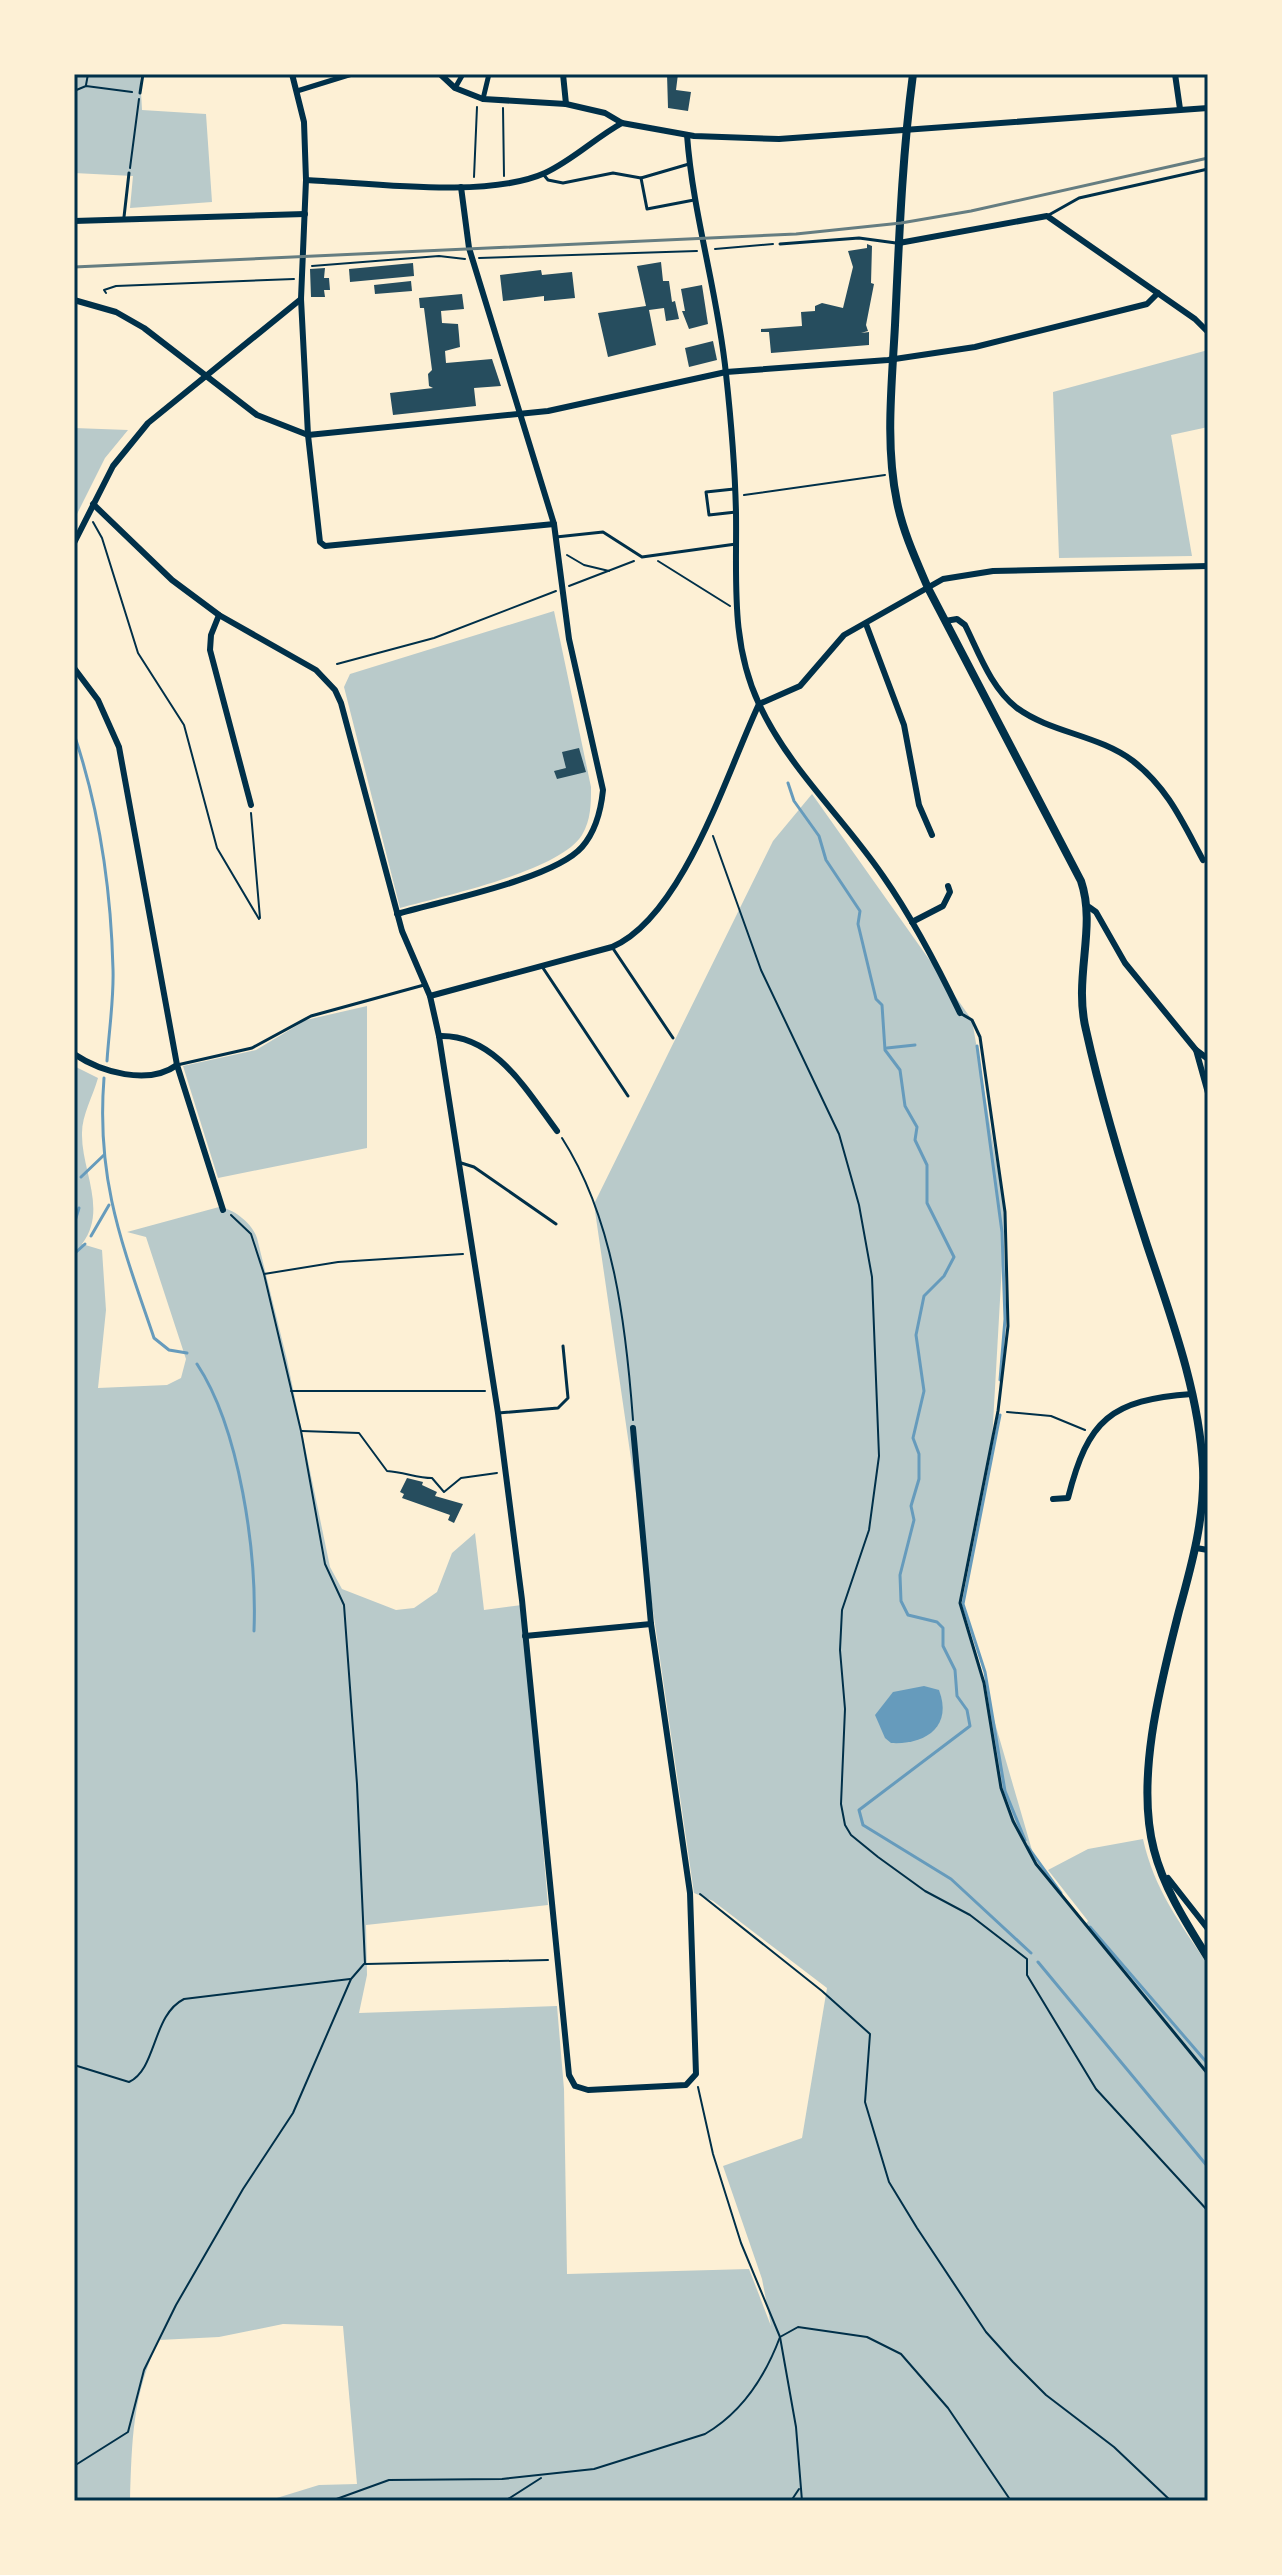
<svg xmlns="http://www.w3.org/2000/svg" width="1282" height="2575" viewBox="0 0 1282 2575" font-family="'Roboto Condensed',sans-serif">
<rect width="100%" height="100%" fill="#fdf0d5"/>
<!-- green -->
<g fill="#b9caca">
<path d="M74,74H140L142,110L206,114L212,202L130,208L133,176L74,173Z"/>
<path d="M1208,350V427L1171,435L1192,556L1059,558L1053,392Z"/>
<path d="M74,428L128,430L105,458L74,520Z"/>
<path d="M554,611L591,787C591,804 591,820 582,835C560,871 443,896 400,908L344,687L350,674Z"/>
<path d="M812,794L972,1020L1005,1212L992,1441L960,1603L1036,1864L1085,1925L1088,1921L1048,1870L1088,1849L1143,1839C1154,1889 1180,1923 1208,1965V2501H267L319,2485L357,2484L343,2326L283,2324L219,2337L159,2340C132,2395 132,2441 130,2501H74V1066L98,1078C93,1096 82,1115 82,1133C81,1170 108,1210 82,1244L102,1250L106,1310L98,1388L167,1385L181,1378L186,1359L146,1237L127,1232L219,1207C234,1209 252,1223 257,1238L287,1360L330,1567L342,1589L396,1610L414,1608L437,1592L452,1553L475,1533L484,1610L522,1605L548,1905L366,1925L367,1975L359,2013L557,2006L564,2089L567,2274L749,2269L771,2326L762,2279L723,2166L802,2138L827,1988L713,1901L694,1893L594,1204L773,841Z"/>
<path d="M367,1006V1148L218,1178L183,1066L256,1050L306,1020Z"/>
</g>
<!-- water -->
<path fill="#669bbc" d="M924,1686L939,1690C953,1727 925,1745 891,1743L885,1738L875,1715L893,1692Z"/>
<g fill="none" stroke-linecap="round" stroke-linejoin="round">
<!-- stream -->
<g stroke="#669bbc" stroke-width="3">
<path d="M74,734C99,808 111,890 113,969C114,999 109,1030 107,1061"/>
<path d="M788,783L794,801L819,836L826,860L860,911L858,924L876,999L882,1005L885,1050L900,1070L905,1106L917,1127L915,1140L927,1165V1203L954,1257L944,1276L924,1296L916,1335L924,1391L913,1438L919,1454V1479L911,1506L914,1520L900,1575L901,1601L908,1615L937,1622L943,1628V1646L955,1670L957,1696L967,1710L970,1726L859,1810L863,1825L951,1879L1031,1953"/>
<path d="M977,1046L1002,1232L1005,1319L1000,1380"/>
<path d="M887,1048L915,1045"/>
<path d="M104,1078C96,1180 122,1244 154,1338L169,1350L187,1353"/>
<path d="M81,1177L104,1155"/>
<path d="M74,1224L79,1208"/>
<path d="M91,1236L109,1205"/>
<path d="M74,1254L85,1244"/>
<path d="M197,1364C240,1429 257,1553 254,1631"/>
<path d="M1000,1415L963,1604L985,1672L1005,1791L1025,1840"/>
<path d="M1028,1847L1061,1893"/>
<path d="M1090,1927L1208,2064"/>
<path d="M1038,1962L1208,2167"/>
</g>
</g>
<!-- building -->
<g fill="#264d5e">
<path d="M667,74H678L676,90L691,92L688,111L668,108Z"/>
<path d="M867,244L872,246L871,283L874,284L866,325L868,331L861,333L869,332V345L771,353L769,332H761V329L802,326L801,312L815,311V306L822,303L843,308L853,267L848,251L867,248Z"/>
<path d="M661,262L663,281H669L672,302L675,301L679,319L666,321L664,308L649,310L656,345L608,357L598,313L646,306L637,266Z"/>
<path d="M413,263L414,276L350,282L349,269Z"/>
<path d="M325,268L324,278H329L330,290H324L325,297H311L310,269Z"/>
<path d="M541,270L542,275L572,272L575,298L544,301V296L503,301L500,275Z"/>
<path d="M411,281L412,291L375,294L374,285Z"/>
<path d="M702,285L708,324L689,329L682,311H685L681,289Z"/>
<path d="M462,294L464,309L441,311L442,323L458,324L459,335L460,347L445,351L446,363L492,359L501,386L474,388L476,406L393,415L390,393L433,388L429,386L428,374L432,370L424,308H420L419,298Z"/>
<path d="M713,341L717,360L689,367L685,348Z"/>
<path d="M579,748L586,772L557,779L554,771L566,768L562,752Z"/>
<path d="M407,1478L423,1482L422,1485L437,1492L435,1496L463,1504L454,1523L448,1520L450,1515L402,1498L404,1494L400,1492Z"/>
</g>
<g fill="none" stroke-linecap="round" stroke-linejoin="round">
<!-- path -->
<g stroke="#003049" stroke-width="2">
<path d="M86,85L88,74"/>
<path d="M74,91L86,86L132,92"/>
<path d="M503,108L504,176"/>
<path d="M130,168L139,99"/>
<path d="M474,177L477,107"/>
<path d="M715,249L773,244"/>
<path d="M479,258L697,251"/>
<path d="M312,266L439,256L465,259"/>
<path d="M106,293L104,290L116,286L294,279"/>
<path d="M744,495L885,475"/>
<path d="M93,522L102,538L138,653L184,725L217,848L259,919"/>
<path d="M567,555L584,565L609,571"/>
<path d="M658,561L730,606"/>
<path d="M569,586L634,561"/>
<path d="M337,664L434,638L556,591"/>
<path d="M251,813L260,918"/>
<path d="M713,836L761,970L839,1134L859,1205L872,1277L879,1456L869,1530L842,1610L840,1650L845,1709L841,1804L845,1825L851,1835L878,1857L925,1891L970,1915L1027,1959V1975L1096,2089L1208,2211"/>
<path d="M562,1138C614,1219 626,1326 633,1420"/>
<path d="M231,1215L251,1234L264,1274L301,1431L325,1564L344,1605L357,1784L365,1964"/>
<path d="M264,1274L338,1262L463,1254"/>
<path d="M291,1391H485"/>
<path d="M1007,1412L1051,1416L1085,1430"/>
<path d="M302,1431L359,1433L387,1471C404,1472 417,1478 432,1478L444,1492L461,1478L497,1473"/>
<path d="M700,1894L822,1991L870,2034L865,2102L889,2182L917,2228L986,2332L1013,2362L1046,2395L1114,2447L1171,2501"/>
<path d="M366,1964L548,1960"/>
<path d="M74,2065L129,2082C157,2069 152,2015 184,1999L350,1979"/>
<path d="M698,2087L713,2154L741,2243L780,2337L796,2427L802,2501"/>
<path d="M74,2466L128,2432L144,2370L176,2305L243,2189L293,2113L351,1979L364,1964"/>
<path d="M331,2501L389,2480L502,2479L594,2469L705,2434C743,2412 765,2377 780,2337L798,2327L867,2337L901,2354L948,2408L1011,2501"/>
<path d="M505,2501L541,2478"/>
<path d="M791,2501L799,2489"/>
</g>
<!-- service -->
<g stroke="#003049" stroke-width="3">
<path d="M140,93L143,74"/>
<path d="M543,174L548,180L563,183L613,173L641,178L689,164"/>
<path d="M641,178L647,209L694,200"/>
<path d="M1047,216L1079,198L1208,169"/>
<path d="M124,217L129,173"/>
<path d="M780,244L859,238L896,243"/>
<path d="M734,489L706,492L709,515L736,512"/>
<path d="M556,537L603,532L642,557L736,544"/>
<path d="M612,947L673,1038"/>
<path d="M543,968L628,1096"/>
<path d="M960,1013L972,1020L980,1037L1005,1212L1008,1326L998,1411L960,1603L984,1683L1001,1788L1013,1821L1036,1864L1208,2074"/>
<path d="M177,1065L252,1048L311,1016L424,985"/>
<path d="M458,1162L474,1167L556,1224"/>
<path d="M498,1413L558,1408L568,1398L563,1346"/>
</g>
<!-- pedestrian -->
<g stroke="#003049" stroke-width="5">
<path d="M455,88L463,74"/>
<path d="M297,91L352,74"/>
<path d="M483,99L489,74"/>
</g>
<!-- minor -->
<g stroke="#003049" stroke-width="6">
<path d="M292,74L304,122L306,180L301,299L308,435L320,542L325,546L554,524"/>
<path d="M440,74L455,88L483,99L566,104L605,113L622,123L694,136L779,139L1208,108"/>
<path d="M563,74L566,104"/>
<path d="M1175,74L1180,109"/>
<path d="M687,135C693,216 718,293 726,374C731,420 735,467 736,513C737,579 730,642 759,704C789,769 843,817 883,876C913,919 937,965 960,1013"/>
<path d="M306,180C371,183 487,199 545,173C573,160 595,138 622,123"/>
<path d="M74,221L305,214"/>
<path d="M899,243L1047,216L1195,319L1208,332"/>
<path d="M74,300L116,312L144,328L257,415L308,435L548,411L726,372L888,360L975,347L1147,304L1158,293"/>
<path d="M93,504L172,580L219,615L316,670L335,690L341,703L402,931L430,996L439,1036L498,1413L522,1600L569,2075L575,2086L588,2090L686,2085L696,2074L690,1893L651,1624L633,1428"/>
<path d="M74,543L113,466L148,423L301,299"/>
<path d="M219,615L211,635L210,650L251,805"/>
<path d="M945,621L957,619L965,625C979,653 991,688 1017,708C1051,733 1099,735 1133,761C1168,788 1183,823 1203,860"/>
<path d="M866,624L904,725L919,805L932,835"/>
<path d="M74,668L98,700L119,747L177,1065L223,1210"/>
<path d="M759,704L800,686L844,635L943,579L993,571L1208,566"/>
<path d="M1089,907L1096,912L1125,963L1196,1050L1208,1059"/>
<path d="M397,914C441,901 554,879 582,847C596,831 601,810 603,790L569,639L554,524L469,248L461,187"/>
<path d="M912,922L943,906L950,892L948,886"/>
<path d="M430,996L612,947C683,917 727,772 759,704"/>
<path d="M439,1036C495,1034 527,1091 557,1131"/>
<path d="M1196,1050L1208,1093"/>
<path d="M74,1054C101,1072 148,1086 177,1065"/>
<path d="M1053,1499L1068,1498C1088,1419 1111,1400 1192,1394"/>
<path d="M1196,1548L1208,1550"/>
<path d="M525,1636L651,1624"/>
<path d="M1168,1878L1208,1929"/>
</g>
<!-- tertiary -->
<path stroke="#003049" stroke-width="8" d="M913,74C902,157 899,241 895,325C892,383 885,445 897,502C903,532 916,560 928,588L1081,881C1097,928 1073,977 1086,1030C1102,1103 1124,1174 1147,1245C1171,1317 1199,1392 1203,1468C1205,1517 1192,1564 1179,1611C1161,1682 1135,1778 1154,1850C1164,1889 1187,1924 1208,1958"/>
<!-- rail -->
<path stroke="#657d81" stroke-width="3" d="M74,267L796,234L901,223L971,211L1208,158"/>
</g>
<!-- border -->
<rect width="1282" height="2575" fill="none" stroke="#fdf0d5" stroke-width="152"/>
<rect x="76" y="76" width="1130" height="2423" fill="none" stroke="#003049" stroke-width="3"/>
</svg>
